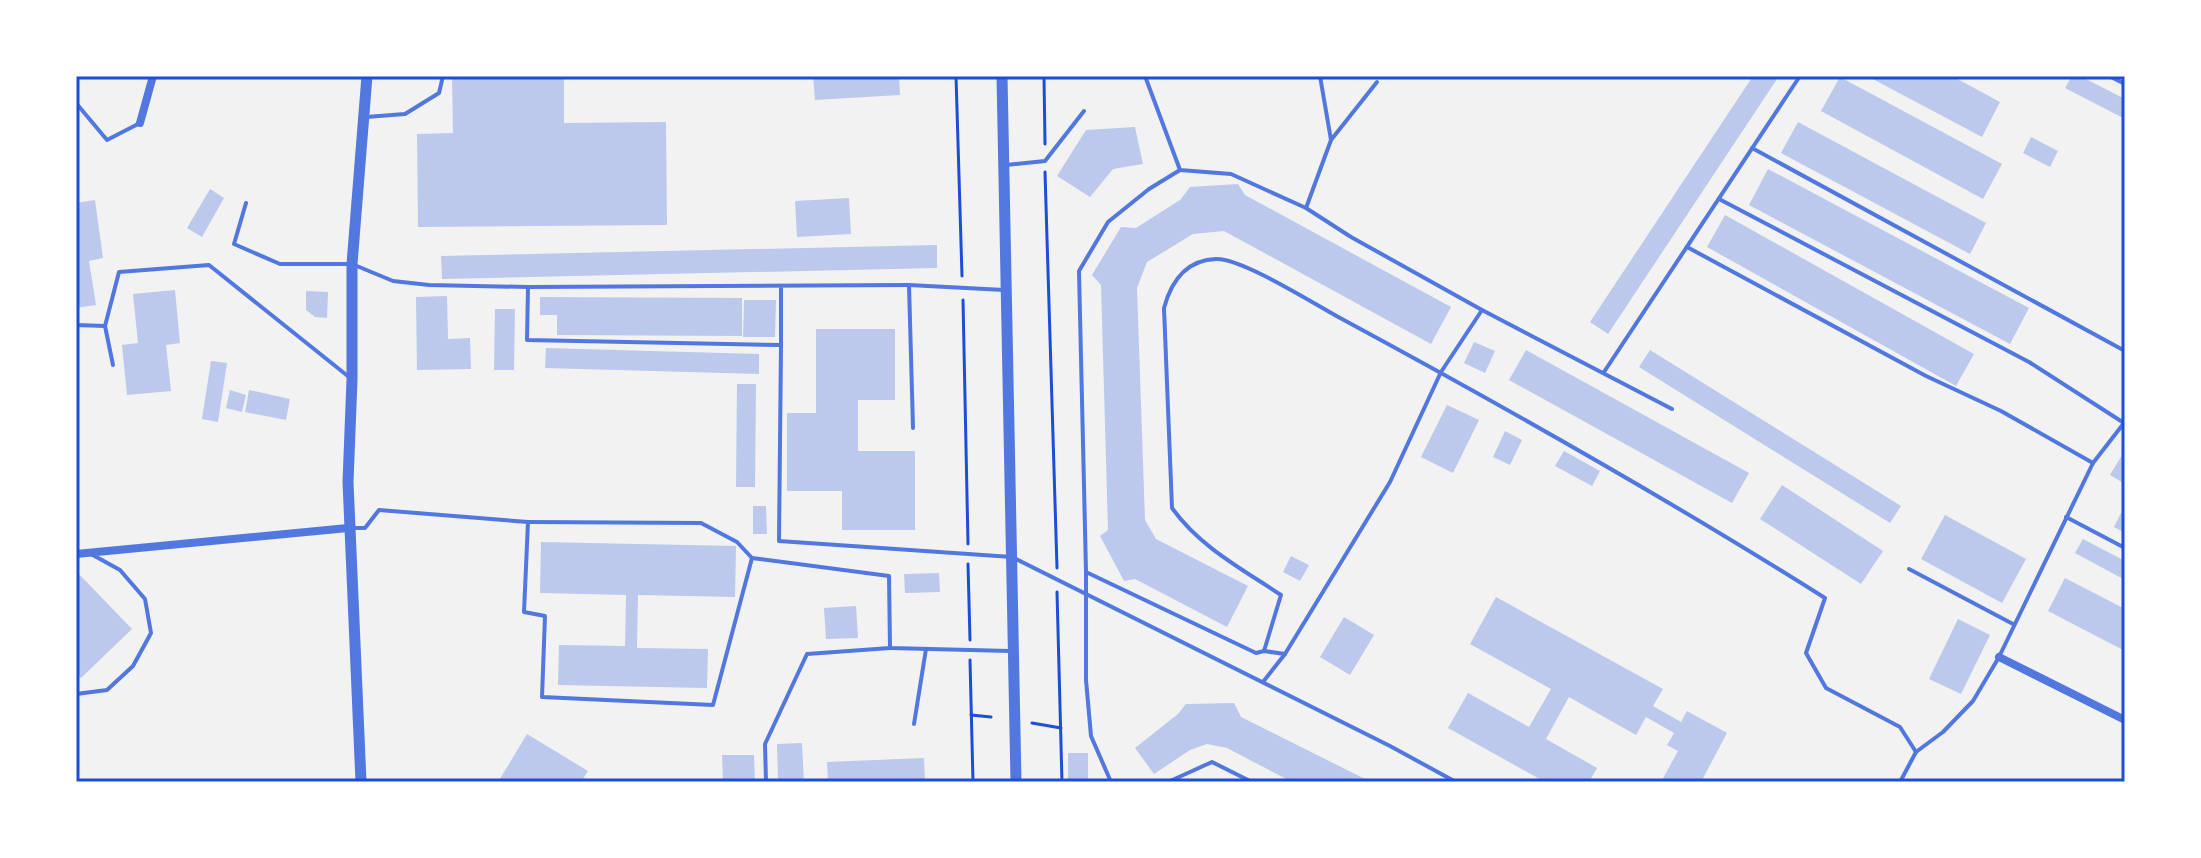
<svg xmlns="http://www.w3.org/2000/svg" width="2201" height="858" viewBox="0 0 2201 858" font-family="'PT Serif',serif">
<rect width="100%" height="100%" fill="#f2f2f2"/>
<!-- building -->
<g fill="#bdc9ec">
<path d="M452,76H564V123L666,122L667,225L418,227L417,134L453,133Z"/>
<path d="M813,76H899L900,95L815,100Z"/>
<path d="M1753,76H1779L1608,334L1590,322Z"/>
<path d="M1867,76H1952L2000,102L1982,137Z"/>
<path d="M2072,76H2080L2125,99V119L2065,88Z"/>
<path d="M1840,77L2002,164L1983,199L1821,111Z"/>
<path d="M1798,122L1986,223L1970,254L1781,153Z"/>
<path d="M1135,127L1143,164L1113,169L1090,197L1057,176L1086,130Z"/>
<path d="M2031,137L2058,151L2050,167L2023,153Z"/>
<path d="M1768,169L2029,308L2010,344L1749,205Z"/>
<path d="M1238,184L1245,195L1451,307L1431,344L1224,231L1193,234L1147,262L1137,288L1145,520L1156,539L1248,586L1227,627L1135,579L1124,581L1100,536L1108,530L1101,285L1092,275L1121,227L1136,228L1180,200L1190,187Z"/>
<path d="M210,189L224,198L202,237L187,228Z"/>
<path d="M849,198L851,234L797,237L795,201Z"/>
<path d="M95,200L103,258L89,261L96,305L76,308V203Z"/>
<path d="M1725,215L1974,354L1956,386L1707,247Z"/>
<path d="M937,245V268L442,279L441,256Z"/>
<path d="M175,290L180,343L166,345L171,391L127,395L122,345L138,343L133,294Z"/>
<path d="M306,291L328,292L327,318L315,317L306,310Z"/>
<path d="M447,296L448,339L470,338L471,369L417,370L416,297Z"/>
<path d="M540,297L742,298V336L557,335V315H540Z"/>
<path d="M744,300H776L775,337H743Z"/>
<path d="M495,309H515L514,370H494Z"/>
<path d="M816,329H895V400H858V451H915V530H842V491H787V413H816Z"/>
<path d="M1474,342L1495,351L1485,373L1464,363Z"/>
<path d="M546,348L759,354V374L545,368Z"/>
<path d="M1526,350L1749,473L1732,503L1509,380Z"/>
<path d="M1650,350L1901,506L1890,523L1639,367Z"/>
<path d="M211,361L227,363L218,422L202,419Z"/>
<path d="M737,384H756L755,487H736Z"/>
<path d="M230,390L246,395L242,412L226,408Z"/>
<path d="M249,390L290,399L286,420L245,412Z"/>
<path d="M1447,405L1479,420L1453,473L1421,457Z"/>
<path d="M1505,431L1522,440L1510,465L1493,457Z"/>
<path d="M2125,450V484L2110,475Z"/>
<path d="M1564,451L1600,471L1592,486L1555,466Z"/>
<path d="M1782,485L1883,551L1861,584L1760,519Z"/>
<path d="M753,506H766L767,534H753Z"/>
<path d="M2121,513L2125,514V533L2114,527Z"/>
<path d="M1945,515L2026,559L2002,603L1921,559Z"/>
<path d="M2083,539L2125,561V580L2075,553Z"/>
<path d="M541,542L736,546L735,597L638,595L637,648L708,649L707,688L558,685L559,645L625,646L626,595L540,593Z"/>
<path d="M1291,556L1309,565L1300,581L1283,572Z"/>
<path d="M76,571L132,629L81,678L76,673Z"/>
<path d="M939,573L940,592L905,593L904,574Z"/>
<path d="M2065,578L2125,609V651L2048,611Z"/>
<path d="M1496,597L1663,689L1653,706L1681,722L1687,711L1727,733L1701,782H1661L1678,751L1667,745L1674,733L1646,717L1636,735L1569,697L1546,739L1597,768L1589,782H1545L1448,728L1468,693L1529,727L1551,689L1470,644Z"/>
<path d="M856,606L858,638L826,639L824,608Z"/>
<path d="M1344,617L1374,635L1350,675L1320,657Z"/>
<path d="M1958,619L1990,635L1961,694L1929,679Z"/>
<path d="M1234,703L1241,717L1371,782H1292L1227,748L1207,744L1190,750L1154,774L1135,748L1178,714L1186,704Z"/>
<path d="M527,734L588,771L581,782H498Z"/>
<path d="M802,743L804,782H778L777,744Z"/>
<rect x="1068" y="753" width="20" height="29"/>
<path d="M722,755H754L755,782H723Z"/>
<path d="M924,758L925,782H828L827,762Z"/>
</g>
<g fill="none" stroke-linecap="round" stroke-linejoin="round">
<!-- path -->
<g stroke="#1d4ed8" stroke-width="3">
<path d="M956,76L962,276"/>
<path d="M1044,76L1045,144"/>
<path d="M1045,172L1057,568"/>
<path d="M963,300L968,544"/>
<path d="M968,564L970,640"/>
<path d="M1057,592L1062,782"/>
<path d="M970,660L973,782"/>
<path d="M971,715L991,717"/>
<path d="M1032,723L1061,728"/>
</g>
<!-- service -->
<g stroke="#5277de" stroke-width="4">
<path d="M1145,76L1180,170L1231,174L1306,208L1351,237L1482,310L1672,409"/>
<path d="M1320,76L1331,140"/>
<path d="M2109,76L2125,84"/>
<path d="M76,103L107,140L140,123"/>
<path d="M366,117L405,114L439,93L443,76"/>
<path d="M1752,148L2125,351"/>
<path d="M1006,165L1045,161L1084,111"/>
<path d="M1719,199L2029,362L2124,423"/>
<path d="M246,203L234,244L280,264H352L393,281L429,285L528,287"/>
<path d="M1306,208L1331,140L1377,82"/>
<path d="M1687,247L1926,376L2001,411L2093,463"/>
<path d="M781,286V345L527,340L528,287L909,285"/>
<path d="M76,325L105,326L119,272L209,265L349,377"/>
<path d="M105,326L113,365"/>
<path d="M781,345L779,541L1012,557L1390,746L1456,782"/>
<path d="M1604,372L1800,76"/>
<path d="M913,428L909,285L1004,290"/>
<path d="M2066,517L2125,548"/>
<path d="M528,522L701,523L737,542L752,558"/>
<path d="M351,528H365L379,510L528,522L524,612L545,616L542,697L713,705L752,558L889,576L890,648L1010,651"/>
<path d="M1909,569L2013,624"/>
<path d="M1086,572L1079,271L1108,222L1149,189L1180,170"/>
<path d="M1264,651L1281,595C1242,569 1200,547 1172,508L1164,308C1171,282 1186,260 1216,259C1242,258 1316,305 1342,319C1505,407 1668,499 1825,598L1806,653L1826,688L1900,727L1916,752"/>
<path d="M1263,682L1285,654"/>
<path d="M76,694L107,690L133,666L151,633L145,599L120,570L91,554"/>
<path d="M914,724L926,649"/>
<path d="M766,782L765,744L807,654L890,648"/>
<path d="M1111,782L1091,736L1086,680V572L1256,653L1264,651L1285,654L1390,482L1441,372L1482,310"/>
<path d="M1168,782L1212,762L1252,782"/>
<path d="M1900,782L1916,752L1943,732L1973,701L1999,657L2093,463L2124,423"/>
</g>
<!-- minor -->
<g stroke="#5277de" stroke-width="8">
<path d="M140,123L153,76"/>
<path d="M76,554L348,528"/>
<path d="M1999,657L2125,720"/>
</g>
<!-- tertiary -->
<g stroke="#5277de" stroke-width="11">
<path d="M1002,76L1016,782"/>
<path d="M361,782L348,482L352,380V264L367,76"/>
</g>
</g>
<!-- border -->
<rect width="2201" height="858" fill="none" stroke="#ffffff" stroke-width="156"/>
<rect x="78" y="78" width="2045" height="702" fill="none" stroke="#1d4ed8" stroke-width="3"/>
</svg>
